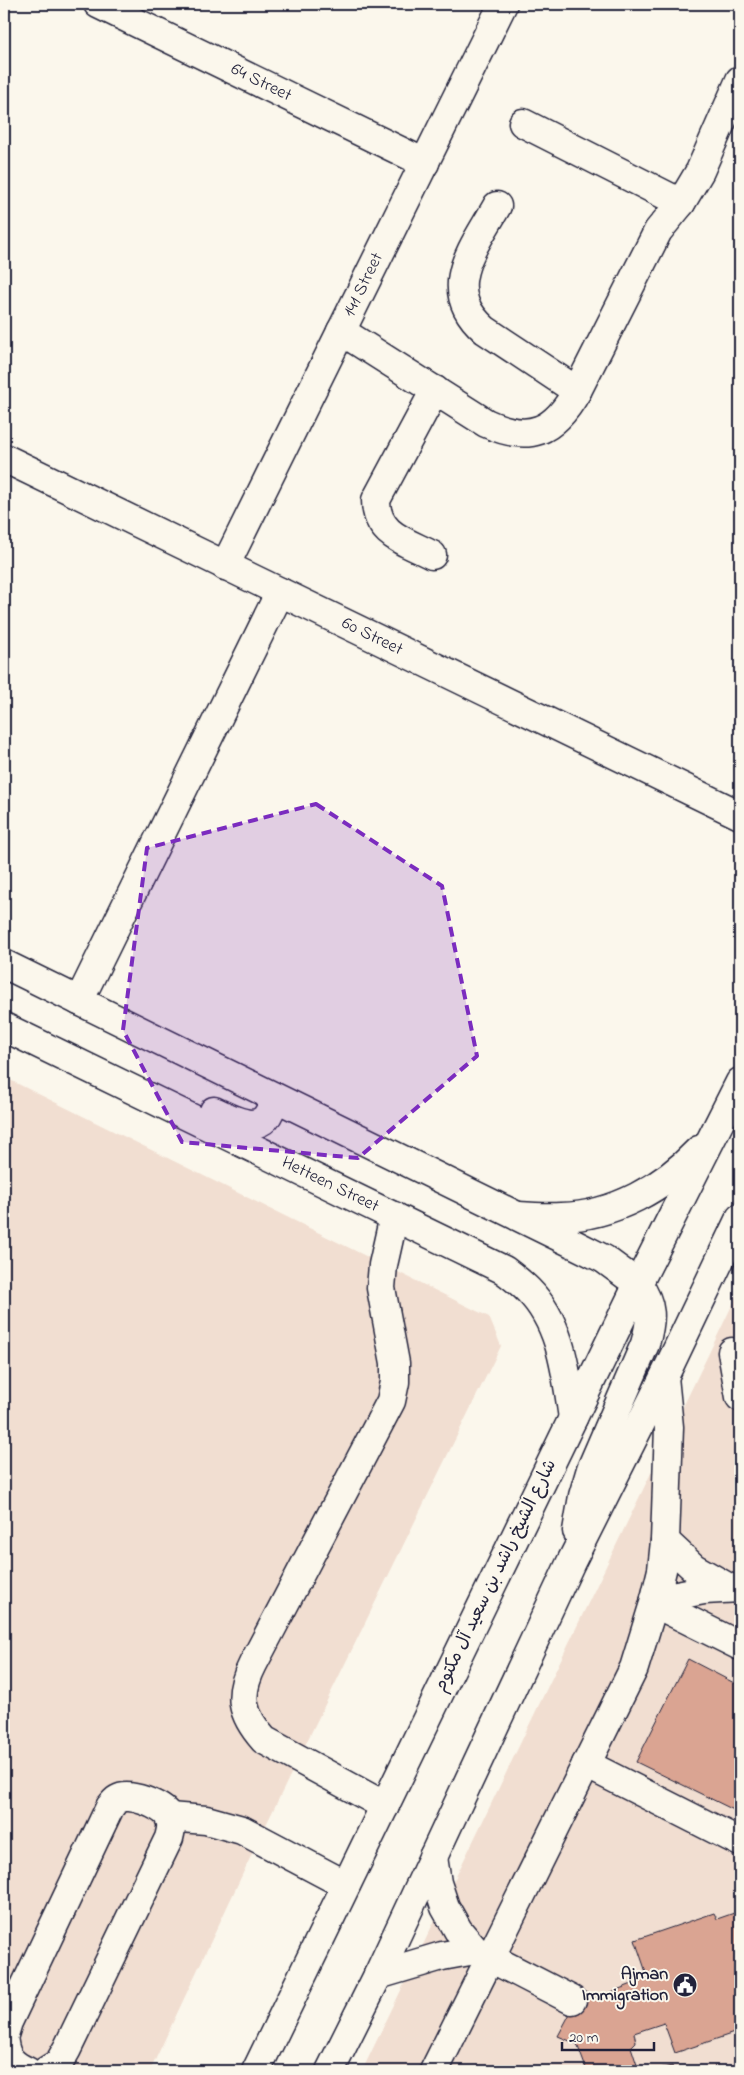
<svg xmlns="http://www.w3.org/2000/svg" width="744" height="2075" viewBox="0 0 744 2075" font-family="'Indie Flower','Playpen Sans Arabic',sans-serif">
<rect width="100%" height="100%" fill="#fbf7ec"/>
<filter id="ink" filterUnits="userSpaceOnUse"><feTurbulence type="fractalNoise" baseFrequency=".02" numOctaves="2"/><feDisplacementMap in="SourceGraphic" scale="10" xChannelSelector="R" yChannelSelector="G"/><feConvolveMatrix kernelMatrix="1 2 1 2 8 2 1 2 1" color-interpolation-filters="sRGB"/></filter>
<g filter="url(#ink)">
<!-- built -->
<g fill="#f1ded1">
<path d="M4,1077L489,1317L501,1346L259,1839L150,2071H4Z"/>
<path d="M740,1289V2071H362Z"/>
</g>
<!-- building -->
<g fill="#daa492" stroke="#22223b">
<path d="M688,1659L740,1686V1813L636,1762Z"/>
<path d="M740,1911V2031L675,2053L664,2023L634,2033L636,2042L631,2047L639,2071H587L577,2044L558,2036L582,1991L598,1997L648,1978L635,1940L714,1913L717,1919Z"/>
<path d="M672,2066L674,2071H650Z"/>
</g>
<g fill="none" stroke-linecap="round" stroke-linejoin="round">
<defs>
<g id="minor">
<path d="M98,4L425,163"/>
<path d="M523,123L681,203"/>
<path d="M497,206C473,249 438,289 485,330L577,391"/>
<path d="M341,331L486,423C530,443 554,432 577,391L658,231L681,203L700,171L740,80"/>
<path d="M4,458L740,815"/>
<path d="M432,555C405,541 376,535 376,500L435,390"/>
<path d="M225,566L503,4"/>
<path d="M4,964L574,1244L604,1259L638,1284"/>
<path d="M79,1001L280,592"/>
<path d="M4,1027L504,1270C512,1276 521,1283 528,1290C562,1324 566,1373 573,1418"/>
<path d="M214,1111C241,1124 267,1137 274,1097"/>
<path d="M732,1352L740,1397"/>
<path d="M665,1541L694,1568L729,1588"/>
<path d="M655,1599L704,1590L740,1588"/>
<path d="M654,1603L740,1646"/>
<path d="M586,1764L740,1842"/>
<path d="M385,1806L264,1740C241,1714 237,1695 253,1664L391,1401L395,1382V1363L381,1288L383,1265L394,1216"/>
<path d="M169,1817L206,1820L242,1830L346,1885"/>
<path d="M433,1857L437,1883L445,1907L458,1930L475,1950L572,2000"/>
<path d="M378,1975L442,1956L475,1950"/>
<path d="M4,2035L8,2022L110,1807C112,1805 115,1800 118,1799C129,1792 161,1805 168,1815C173,1823 171,1830 169,1838L67,2049L59,2063L46,2071"/>
<path d="M4,2043C6,2058 13,2065 27,2071"/>
<path d="M434,2071L634,1668L654,1603L662,1570L665,1541L669,1427L664,1377"/>
</g>
<g id="major">
<path d="M518,1216C532,1217 547,1218 561,1217C614,1216 664,1187 699,1150"/>
<path d="M577,1531L583,1496L591,1469L645,1344C652,1319 653,1305 638,1284"/>
<path d="M256,2071L638,1284L740,1082"/>
<path d="M330,2071L378,1975L571,1562L664,1377L740,1218"/>
</g>
</defs>
<!-- minor casing -->
<use href="#minor" stroke="#22223b" stroke-width="31"/>
<!-- major casing -->
<use href="#major" stroke="#22223b" stroke-width="31"/>
<!-- minor -->
<use href="#minor" stroke="#fbf7ec" stroke-width="28"/>
<!-- major -->
<use href="#major" stroke="#fbf7ec" stroke-width="28"/>
</g>
</g>
<!-- marked area -->
<path fill="#7b2cbf" fill-opacity="0.2" stroke="#7b2cbf" stroke-width="4" stroke-dasharray="10 6" stroke-linejoin="round" d="M316,804L442,886L477,1056L358,1158L182,1142L123,1030L147,848Z"/>
<!-- icons -->
<defs>
<symbol id="civic-disc" viewBox="-11 -11 22 22"><circle r="9.5" fill="#22223b" stroke="#fbf7ec"/><path d="M-.6-6.5H3V-4.5H.6V-3L4-1V1h2V6H-6V1h2V-1L-.6-3ZM-1.2 2.5V6h2.4V2.5Z" fill="#fff"/></symbol>
</defs>
<g fill-rule="evenodd">
<use href="#civic-disc" x="671" y="1971" width="28" height="28"/>
</g>
<g text-anchor="middle" dominant-baseline="central" stroke-width="4" stroke-linejoin="round" paint-order="stroke">
<!-- street labels -->
<g font-size="18" fill="#22223b" stroke="#fbf7ec">
<text transform="translate(261 83) rotate(26)">64 Street</text>
<text transform="translate(364 285) rotate(-64)">141 Street</text>
<text transform="translate(372 637) rotate(26)">60 Street</text>
<text transform="translate(330 1185) rotate(26)">Hetteen Street</text>
<text transform="translate(496 1576) rotate(-64)">شارع الشيخ راشد بن سعيد آل مكتوم</text>
</g>
<!-- poi labels -->
<g font-size="18" font-weight="bold" fill="#22223b" stroke="#fbf7ec" text-anchor="end">
<text x="668" y="1975">Ajman<tspan x="668" dy="21">Immigration</tspan></text>
</g>
</g>
<!-- margin -->
<rect width="744" height="2075" fill="none" stroke="#fbf7ec" stroke-width="20"/>
<rect x="10" y="10" width="724" height="2055" fill="none" stroke="#22223b" stroke-width="2" filter="url(#ink)"/>
<!-- scale -->
<path d="M562 2042v8h92v-8" fill="none" stroke="#22223b" stroke-width="2.5"/>
<text x="569" y="2042" font-size="15" fill="#22223b" stroke="#fbf7ec" stroke-width="4" paint-order="stroke">20 m</text>
</svg>
